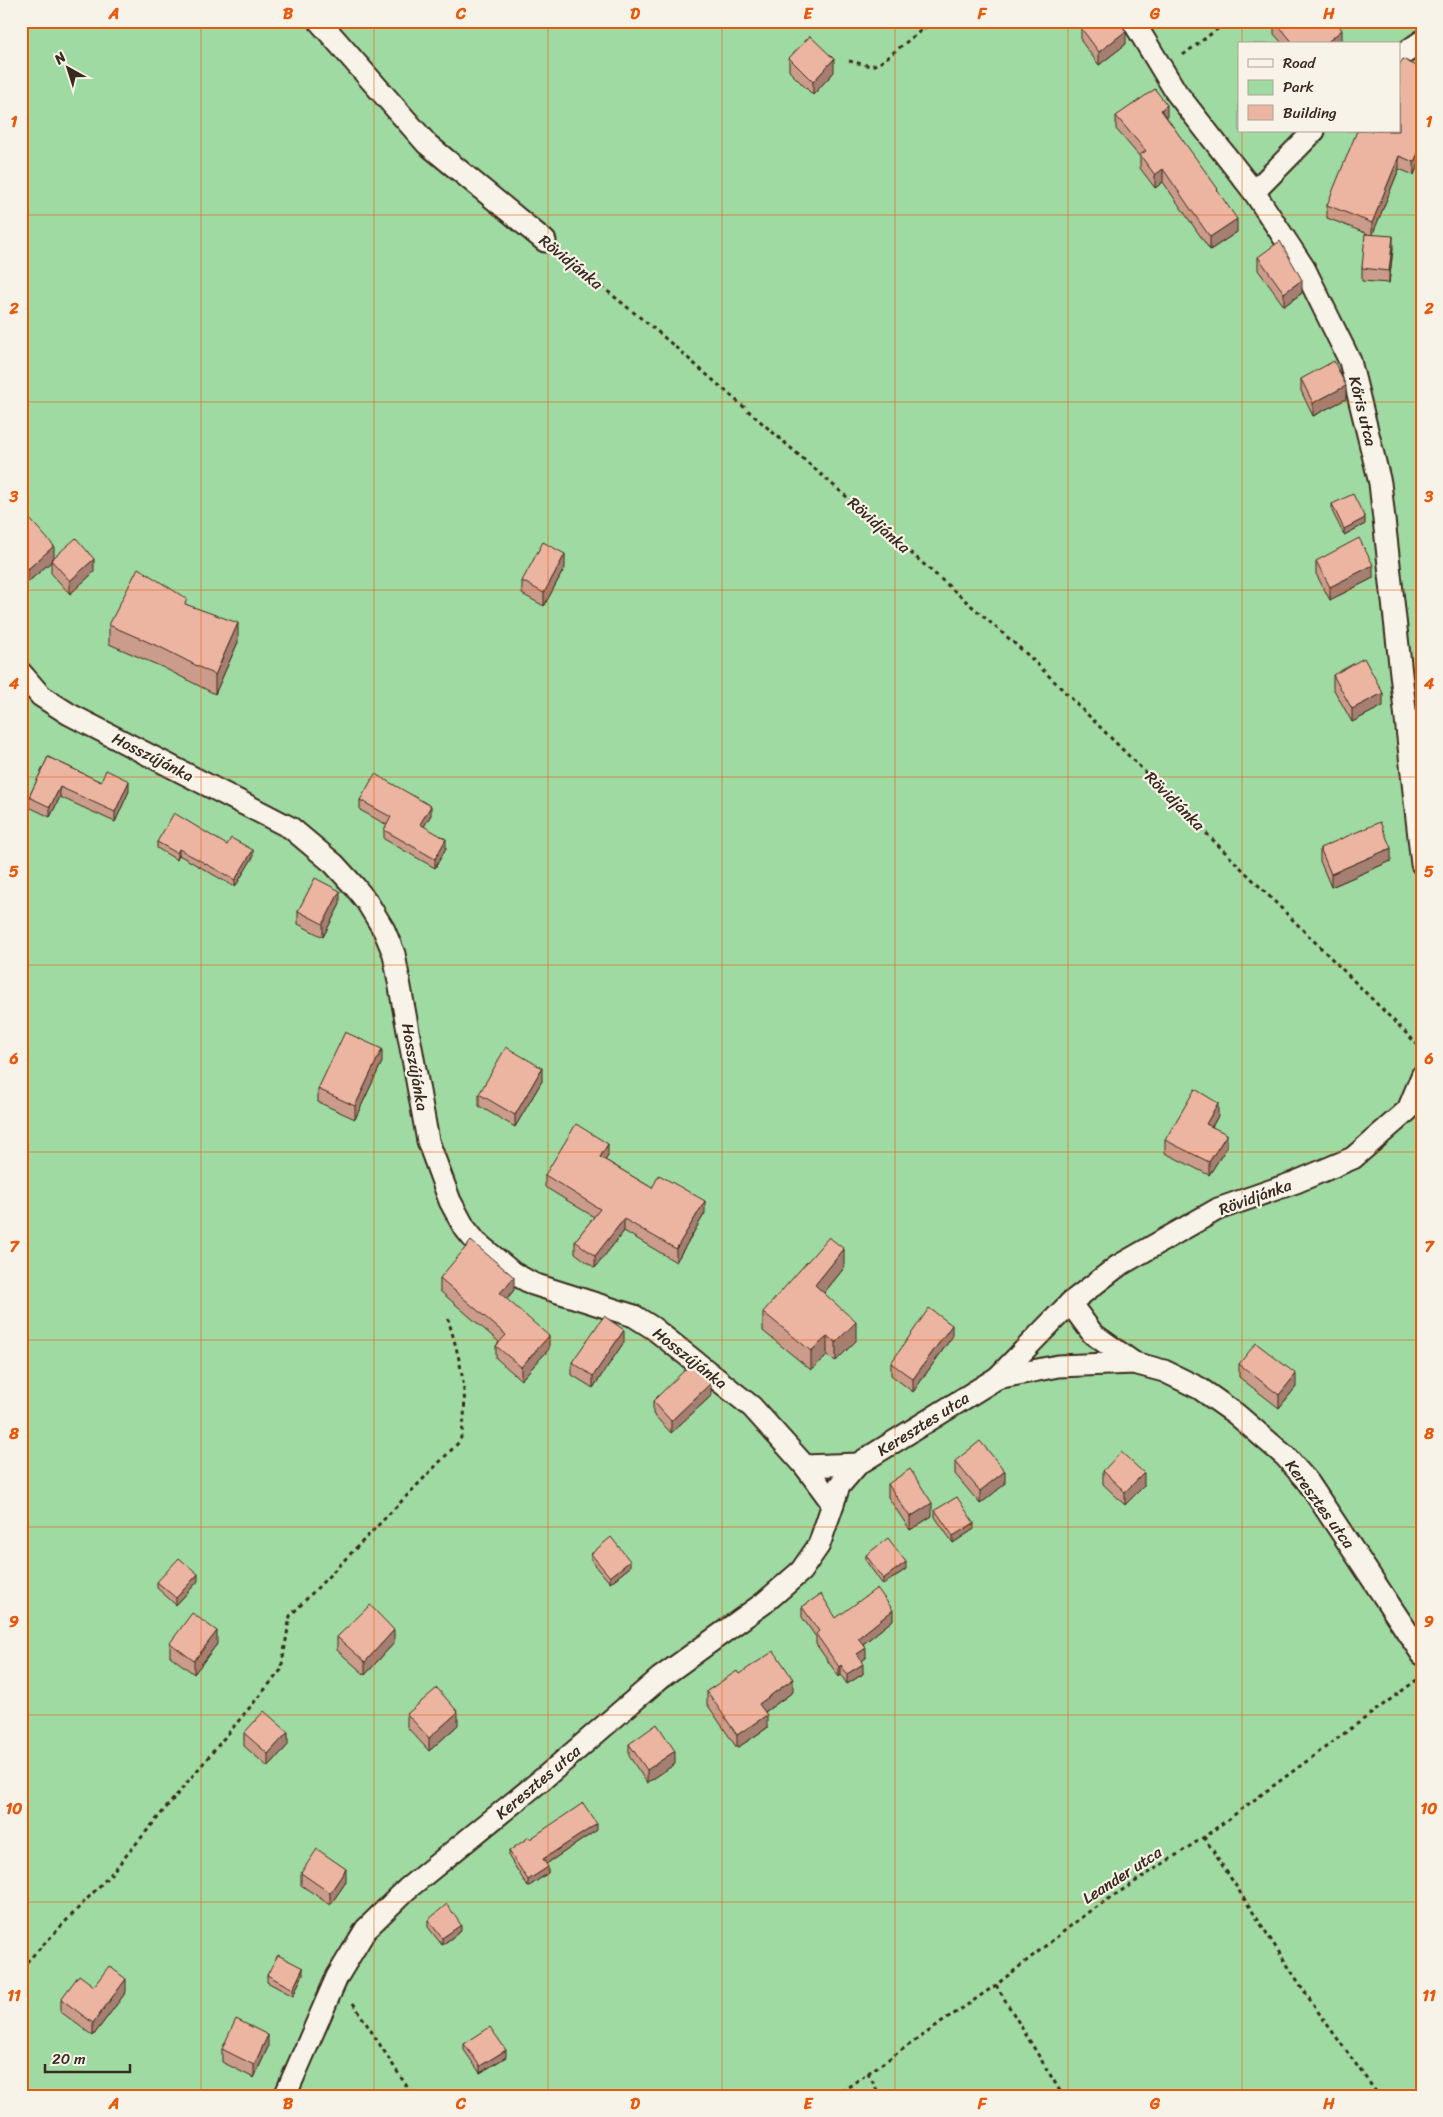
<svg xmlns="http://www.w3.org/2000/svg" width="1443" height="2117" viewBox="0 0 1443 2117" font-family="Sriracha,sans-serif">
<rect width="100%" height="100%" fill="#f7f3e8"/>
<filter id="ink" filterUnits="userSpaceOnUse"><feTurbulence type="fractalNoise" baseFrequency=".02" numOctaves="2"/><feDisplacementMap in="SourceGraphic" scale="10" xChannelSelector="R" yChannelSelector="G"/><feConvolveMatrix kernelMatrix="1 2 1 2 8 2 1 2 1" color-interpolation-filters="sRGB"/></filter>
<g filter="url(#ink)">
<!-- green -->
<path fill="#9edaa1" stroke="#6c8260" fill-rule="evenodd" d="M21,21H1422V2096H21ZM1239,44H1399V131H1239Z"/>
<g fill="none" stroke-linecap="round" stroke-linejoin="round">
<defs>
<g id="minor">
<path d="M319,21L427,144L545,241"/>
<path d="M1133,21L1176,92L1254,192L1304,268L1350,361L1380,483L1422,864"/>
<path d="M1399,57L1422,41"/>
<path d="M1254,192L1314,131"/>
<path d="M21,673L41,696L69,714L291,828L334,864L355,887L367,902L384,930L394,954L428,1141L450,1201L464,1227L476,1242L513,1273L533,1284L634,1316L653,1328L752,1407L805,1466L833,1504"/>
<path d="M1134,1363L1093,1334L1070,1303L1118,1266L1218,1209L1296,1182L1353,1158L1408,1110L1422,1076"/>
<path d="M997,1378L1070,1303"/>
<path d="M805,1466L858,1464L997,1378L1058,1366L1134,1363L1164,1371L1199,1388L1236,1414L1285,1456L1308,1482L1422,1654"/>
<path d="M285,2096L337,1977L366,1929L407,1889L545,1777L660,1678L764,1603L801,1571L819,1545L839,1486L858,1464"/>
</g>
</defs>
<!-- minor casing -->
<use href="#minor" stroke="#3b2a1e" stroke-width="25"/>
<!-- path -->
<g stroke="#3b2a1e" stroke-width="3" stroke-dasharray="4 4" stroke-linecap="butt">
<path d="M1183,55L1228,21"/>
<path d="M849,61L871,66L880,63L933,21"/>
<path d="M564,256L658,332L1030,657L1422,1049"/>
<path d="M1204,1837L1316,2009L1379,2096"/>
<path d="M21,1968L110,1875L281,1670L290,1616L460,1441C471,1399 460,1359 448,1319"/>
<path d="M996,1985L1063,2096"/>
<path d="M353,2003L413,2096"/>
<path d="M868,2073L880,2096"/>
<path d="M835,2096L996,1985L1087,1913L1204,1837L1418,1679"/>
</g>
<!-- minor -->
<use href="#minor" stroke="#f7f3e8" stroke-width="21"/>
</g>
<!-- wall -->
<g fill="#cb9c8b" stroke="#3b2a1e">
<path d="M1274,21L1342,42L1341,44H1283L1274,34Z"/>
<path d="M1081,28L1126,44L1099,65L1081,41Z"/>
<path d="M789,58L834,72L813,95L789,71Z"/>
<path d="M1422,69L1414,175L1399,169L1372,235L1393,249L1389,283L1362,281V268L1368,234L1327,218V205Z"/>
<path d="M1116,116L1167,118L1218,192L1237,232L1210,250L1163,182L1155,188L1140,168V157L1116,129Z"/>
<path d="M1258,257L1302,293L1284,306L1258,270Z"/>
<path d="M1301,379L1346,399L1313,416L1301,391Z"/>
<path d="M1332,504L1365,524L1344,535L1332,511Z"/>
<path d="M21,522L54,557L94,572L70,594L51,573V562L28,582L21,575Z"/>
<path d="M1422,524V545L1419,538V525Z"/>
<path d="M1316,561L1373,578L1330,600L1316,574Z"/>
<path d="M565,567L544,606L522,594V581Z"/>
<path d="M187,605L238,642L215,694L162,667L109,644V625Z"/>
<path d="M1333,675L1383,706L1352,722L1333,688Z"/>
<path d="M48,757L101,782L129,791L115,822L60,797L50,817L29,807V797Z"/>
<path d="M360,800L431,815L424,826L446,848L435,868L384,839V830L387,825L360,810Z"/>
<path d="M157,842L227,845L253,857L235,887L179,855L177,860L157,848Z"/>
<path d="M1320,848L1391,861L1331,887L1320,861Z"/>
<path d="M340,904L323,937L298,924V911Z"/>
<path d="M382,1062L355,1119L318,1102V1089Z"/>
<path d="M542,1081L515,1127L479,1106V1094Z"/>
<path d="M1218,1116L1212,1127L1227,1147L1209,1175L1165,1153V1140Z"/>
<path d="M608,1156L605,1160L652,1188L705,1213L676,1262L624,1231L595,1268L575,1253V1241L594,1217L545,1187V1175Z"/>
<path d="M844,1268L824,1293L856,1341L836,1361L827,1356L811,1370L763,1331V1312Z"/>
<path d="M440,1278L514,1290L507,1299L549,1349L521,1380L496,1358V1346L499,1342L440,1291Z"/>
<path d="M952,1337L913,1392L891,1375V1363Z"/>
<path d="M624,1342L593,1388L572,1375V1362Z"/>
<path d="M1239,1364L1296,1387L1279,1408L1239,1377Z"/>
<path d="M711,1396L671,1433L653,1414V1401Z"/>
<path d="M955,1461L1005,1484L980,1504L955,1474Z"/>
<path d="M1103,1471L1144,1486L1125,1505L1103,1484Z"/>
<path d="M888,1484L932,1516L910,1530L888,1497Z"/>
<path d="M935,1510L974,1529L953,1543L935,1517Z"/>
<path d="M591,1554L630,1567L610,1583L591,1560Z"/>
<path d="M866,1555L906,1569L883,1585L866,1561Z"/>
<path d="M198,1581L176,1605L157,1588V1582Z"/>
<path d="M802,1607L836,1618L893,1620L863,1644L866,1658L861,1661L863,1674L847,1684L841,1675L839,1677L816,1644V1637L802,1617Z"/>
<path d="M337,1637L394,1643L365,1675L337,1650Z"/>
<path d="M170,1643L217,1644L194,1674L170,1656Z"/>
<path d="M739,1674L793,1692L765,1712L767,1728L737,1748L707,1704V1691Z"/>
<path d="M407,1714L458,1725L429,1751L407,1727Z"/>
<path d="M244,1733L288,1745L268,1767L244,1746Z"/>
<path d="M629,1744L675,1764L647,1783L629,1756Z"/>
<path d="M597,1830L546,1864L548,1873L528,1887L509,1857V1851L530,1839Z"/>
<path d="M301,1873L346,1882L330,1905L301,1885Z"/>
<path d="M428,1920L461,1931L442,1945L428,1927Z"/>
<path d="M303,1974L293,1996L267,1982V1975Z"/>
<path d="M94,1986L126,1992L93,2036L61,2012V1999Z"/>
<path d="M464,2044L506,2057L480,2073L464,2050Z"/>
<path d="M268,2047L254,2078L222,2062V2049Z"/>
</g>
<!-- shaded-wall -->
<g fill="#a57f71" stroke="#3b2a1e">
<path d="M1342,30V42L1341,44H1325Z"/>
<path d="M1126,31V44L1099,65V52Z"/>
<path d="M834,59V72L813,95V82Z"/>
<path d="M1167,105V118L1161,110Z"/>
<path d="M1422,144V157L1414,175V162Z"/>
<path d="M1399,156V169L1372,236V223Z"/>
<path d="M1163,169V182L1155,188V175Z"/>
<path d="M1237,219V232L1210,250V237Z"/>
<path d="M1393,236V249L1389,283V271Z"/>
<path d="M1302,280V293L1284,306V293Z"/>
<path d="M1346,386V399L1313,416V403Z"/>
<path d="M1365,518V524L1344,535V529Z"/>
<path d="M54,546V559L51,560V562L28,582V569Z"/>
<path d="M565,554V567L544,606V593Z"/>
<path d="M94,559V572L70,594V581Z"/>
<path d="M1373,565V578L1330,600V587Z"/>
<path d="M238,623V642L215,694V675Z"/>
<path d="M1383,693V706L1352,722V709Z"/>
<path d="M129,781V791L115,822V812Z"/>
<path d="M60,787V797L50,817V807Z"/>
<path d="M431,806V815L420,833V824Z"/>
<path d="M446,839V848L435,868V859Z"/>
<path d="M1391,848V861L1331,887V874Z"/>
<path d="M179,849V855L177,860V853Z"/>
<path d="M253,850V857L235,887V880Z"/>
<path d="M340,891V904L323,937V924Z"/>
<path d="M382,1049V1062L355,1119V1106Z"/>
<path d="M542,1068V1081L515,1127V1115Z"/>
<path d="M1218,1103V1116L1206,1137V1124Z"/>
<path d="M1227,1134V1147L1209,1175V1162Z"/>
<path d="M608,1144V1156L600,1169V1157Z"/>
<path d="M705,1201V1213L676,1262V1249Z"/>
<path d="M624,1219V1231L595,1268V1256Z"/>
<path d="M844,1249V1268L815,1304V1285Z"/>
<path d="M514,1277V1290L500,1306V1293Z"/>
<path d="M856,1322V1341L836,1361V1342Z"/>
<path d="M952,1325V1337L913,1392V1379Z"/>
<path d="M624,1330V1342L593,1388V1376Z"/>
<path d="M549,1336V1349L521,1380V1367Z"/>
<path d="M827,1337V1356L811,1370V1351Z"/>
<path d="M1296,1374V1387L1279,1408V1395Z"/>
<path d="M711,1383V1396L671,1433V1421Z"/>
<path d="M1005,1471V1484L980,1504V1491Z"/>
<path d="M1144,1473V1486L1125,1505V1492Z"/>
<path d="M932,1503V1516L910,1530V1517Z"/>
<path d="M974,1523V1529L953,1543V1536Z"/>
<path d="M630,1561V1567L610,1583V1577Z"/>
<path d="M906,1562V1569L883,1585V1579Z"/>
<path d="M198,1574V1581L176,1605V1598Z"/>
<path d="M893,1610V1620L858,1648V1638Z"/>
<path d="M394,1630V1643L365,1675V1662Z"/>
<path d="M217,1631V1644L194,1674V1661Z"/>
<path d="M866,1648V1658L857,1664V1654Z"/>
<path d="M863,1664V1674L847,1684V1674Z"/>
<path d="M841,1665V1675L839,1677V1667Z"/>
<path d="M793,1679V1692L759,1716V1704Z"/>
<path d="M458,1712V1725L429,1751V1738Z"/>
<path d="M767,1715V1728L737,1748V1735Z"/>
<path d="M288,1732V1745L268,1767V1754Z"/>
<path d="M675,1751V1764L647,1783V1770Z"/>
<path d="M597,1824V1830L543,1866V1859Z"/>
<path d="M548,1867V1873L528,1887V1880Z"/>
<path d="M346,1869V1882L330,1905V1893Z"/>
<path d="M461,1925V1931L442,1945V1938Z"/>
<path d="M303,1968V1974L293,1996V1989Z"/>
<path d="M126,1979V1992L93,2036V2023Z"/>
<path d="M268,2035V2047L254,2078V2065Z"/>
<path d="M506,2050V2057L480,2073V2066Z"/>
</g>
<!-- building -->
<g fill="#ecb5a2" stroke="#3b2a1e">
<path d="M1090,21H1118L1126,31L1099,52L1081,28Z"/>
<path d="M1275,21H1336L1342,30L1325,44H1294Z"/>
<path d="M810,36L834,59L813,82L789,58Z"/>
<path d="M1403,59L1422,69V144L1414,162L1399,156L1372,223L1327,205L1357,131H1399V65Z"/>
<path d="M1155,89L1167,105L1161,110L1218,189L1217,190L1237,219L1210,237L1163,169L1155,175L1140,155L1146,151L1116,116Z"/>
<path d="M1365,234L1393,236L1389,271L1362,268Z"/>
<path d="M1280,241L1302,280L1284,293L1258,257Z"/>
<path d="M1334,361L1346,386L1313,403L1301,379Z"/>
<path d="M1353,494L1365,518L1344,529L1332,504Z"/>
<path d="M28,517L54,546L28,569L21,562V522Z"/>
<path d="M1422,524V532L1419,525Z"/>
<path d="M76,538L94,559L70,581L51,560Z"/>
<path d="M1359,538L1373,565L1330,587L1316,561Z"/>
<path d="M543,542L565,554L544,593L522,581Z"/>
<path d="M138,568L187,599L185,604L238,623L215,675L162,648L109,625Z"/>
<path d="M1364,658L1383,693L1352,709L1333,675Z"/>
<path d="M48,757L101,782L106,770L129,781L115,812L60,787L50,807L29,797Z"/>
<path d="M375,774L431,806L420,824L446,839L435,859L384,830L391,817L360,800Z"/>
<path d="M174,813L227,845L231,838L253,850L235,880L179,849L177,853L157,842Z"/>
<path d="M1380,822L1391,848L1331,874L1320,848Z"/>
<path d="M315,878L340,891L323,924L298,911Z"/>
<path d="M345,1032L382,1049L355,1106L318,1089Z"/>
<path d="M506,1047L542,1068L515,1115L479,1094Z"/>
<path d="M1195,1089L1218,1103L1206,1124L1227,1134L1209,1162L1165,1140Z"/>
<path d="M576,1124L608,1144L600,1157L652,1188L659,1175L705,1201L676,1249L624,1219L595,1256L575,1241L600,1209L545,1175Z"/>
<path d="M829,1237L844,1249L815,1285L856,1322L836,1342L827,1337L811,1351L763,1312Z"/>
<path d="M471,1241L514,1277L500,1293L549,1336L521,1367L496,1346L506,1335L440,1278Z"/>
<path d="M929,1308L952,1325L913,1379L891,1363Z"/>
<path d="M604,1316L624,1330L593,1376L572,1362Z"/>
<path d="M1256,1343L1296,1374L1279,1395L1239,1364Z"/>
<path d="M692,1363L711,1383L671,1421L653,1401Z"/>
<path d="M980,1441L1005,1471L980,1491L955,1461Z"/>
<path d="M1121,1452L1144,1473L1125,1492L1103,1471Z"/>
<path d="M910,1469L932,1503L910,1517L888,1484Z"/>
<path d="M957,1497L974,1523L953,1536L935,1510Z"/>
<path d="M611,1537L630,1561L610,1577L591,1554Z"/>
<path d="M888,1538L906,1562L883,1579L866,1555Z"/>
<path d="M179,1558L198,1574L176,1598L157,1582Z"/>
<path d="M877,1588L893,1610L858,1638L866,1648L857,1654L863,1664L847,1674L841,1665L839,1667L816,1634L819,1631L802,1607L821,1594L836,1618Z"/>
<path d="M370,1605L394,1630L365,1662L337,1637Z"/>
<path d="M192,1613L217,1631L194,1661L170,1643Z"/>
<path d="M774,1651L793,1679L759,1704L767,1715L737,1735L707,1691L737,1671L739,1674Z"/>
<path d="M437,1688L458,1712L429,1738L407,1714Z"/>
<path d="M264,1711L288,1732L268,1754L244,1733Z"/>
<path d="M657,1724L675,1751L647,1770L629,1744Z"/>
<path d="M583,1803L597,1824L543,1859L548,1867L528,1880L509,1851L529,1837L530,1839Z"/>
<path d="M317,1849L346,1869L330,1893L301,1873Z"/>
<path d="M447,1904L461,1925L442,1938L428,1920Z"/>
<path d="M278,1955L303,1968L293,1989L267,1975Z"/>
<path d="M109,1966L126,1979L93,2023L61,1999L79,1975L94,1986Z"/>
<path d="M236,2019L268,2035L254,2065L222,2049Z"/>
<path d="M490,2027L506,2050L480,2066L464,2044Z"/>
</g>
</g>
<!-- grid -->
<path fill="none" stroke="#e8590c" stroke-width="1" stroke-opacity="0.55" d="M201,21V2096M374,21V2096M548,21V2096M722,21V2096M895,21V2096M1068,21V2096M1242,21V44M1242,131V2096M21,215H1422M21,402H1422M21,590H1422M21,777H1422M21,965H1422M21,1152H1422M21,1340H1422M21,1527H1422M21,1715H1422M21,1902H1422"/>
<g text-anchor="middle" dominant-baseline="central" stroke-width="4.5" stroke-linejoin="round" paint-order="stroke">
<!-- street labels -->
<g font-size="16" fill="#3b2a1e" stroke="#f7f3e8">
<text transform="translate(571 262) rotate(39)">Rövidjánka</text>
<text transform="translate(1363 411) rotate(76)">Kőris utca</text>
<text transform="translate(879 525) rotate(41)">Rövidjánka</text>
<text transform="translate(153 757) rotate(27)">Hosszújánka</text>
<text transform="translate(1175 801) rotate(45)">Rövidjánka</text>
<text transform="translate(415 1067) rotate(80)">Hosszújánka</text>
<text transform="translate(1255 1197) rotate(-20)">Rövidjánka</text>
<text transform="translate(690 1358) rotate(38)">Hosszújánka</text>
<text transform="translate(923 1424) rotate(-32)">Keresztes utca</text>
<text transform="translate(1320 1504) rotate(54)">Keresztes utca</text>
<text transform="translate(538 1782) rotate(-40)">Keresztes utca</text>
<text transform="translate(1122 1875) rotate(-33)">Leander utca</text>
</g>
</g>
<!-- margin -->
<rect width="1443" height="2117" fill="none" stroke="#f7f3e8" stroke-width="55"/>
<!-- legend -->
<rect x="1238" y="42" width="162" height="90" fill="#f7f3e8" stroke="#aca397"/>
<rect x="1248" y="59" width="25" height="8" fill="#f7f3e8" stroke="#aca397"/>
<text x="1283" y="68" font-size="15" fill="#3b2a1e">Road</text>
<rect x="1248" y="80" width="25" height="15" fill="#9edaa1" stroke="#aca397"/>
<text x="1283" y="92" font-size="15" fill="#3b2a1e">Park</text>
<rect x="1248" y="105" width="25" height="15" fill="#ecb5a2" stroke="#aca397"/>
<text x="1283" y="118" font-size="15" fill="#3b2a1e">Building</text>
<!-- north arrow -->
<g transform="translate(68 68) rotate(321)" stroke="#f7f3e8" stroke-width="4" paint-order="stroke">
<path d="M0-4L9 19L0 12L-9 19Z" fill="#3b2a1e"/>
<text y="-8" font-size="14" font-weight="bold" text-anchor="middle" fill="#3b2a1e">N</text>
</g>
<!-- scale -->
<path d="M45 2064v8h85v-8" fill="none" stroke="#3b2a1e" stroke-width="2.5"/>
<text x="52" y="2064" font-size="15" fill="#3b2a1e" stroke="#f7f3e8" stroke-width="4" paint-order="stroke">20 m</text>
<rect x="28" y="28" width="1388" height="2062" fill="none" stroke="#e8590c" stroke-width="2"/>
<g font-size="16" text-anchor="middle" font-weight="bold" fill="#e8590c">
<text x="114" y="19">A</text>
<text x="288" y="19">B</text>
<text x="461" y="19">C</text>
<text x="635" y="19">D</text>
<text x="808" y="19">E</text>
<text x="982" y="19">F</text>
<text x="1155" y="19">G</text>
<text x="1329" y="19">H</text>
<text x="14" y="127">1</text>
<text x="1429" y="127">1</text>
<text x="14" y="314">2</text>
<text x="1429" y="314">2</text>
<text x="14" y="502">3</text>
<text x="1429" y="502">3</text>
<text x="14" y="689">4</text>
<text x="1429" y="689">4</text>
<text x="14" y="877">5</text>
<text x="1429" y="877">5</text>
<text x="14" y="1064">6</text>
<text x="1429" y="1064">6</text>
<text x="14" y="1252">7</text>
<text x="1429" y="1252">7</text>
<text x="14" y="1439">8</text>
<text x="1429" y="1439">8</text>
<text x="14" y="1627">9</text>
<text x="1429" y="1627">9</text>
<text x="14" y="1814">10</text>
<text x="1429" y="1814">10</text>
<text x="14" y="2001">11</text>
<text x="1429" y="2001">11</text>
<text x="114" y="2109">A</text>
<text x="288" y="2109">B</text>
<text x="461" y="2109">C</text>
<text x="635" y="2109">D</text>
<text x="808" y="2109">E</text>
<text x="982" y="2109">F</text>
<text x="1155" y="2109">G</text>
<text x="1329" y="2109">H</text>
</g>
</svg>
